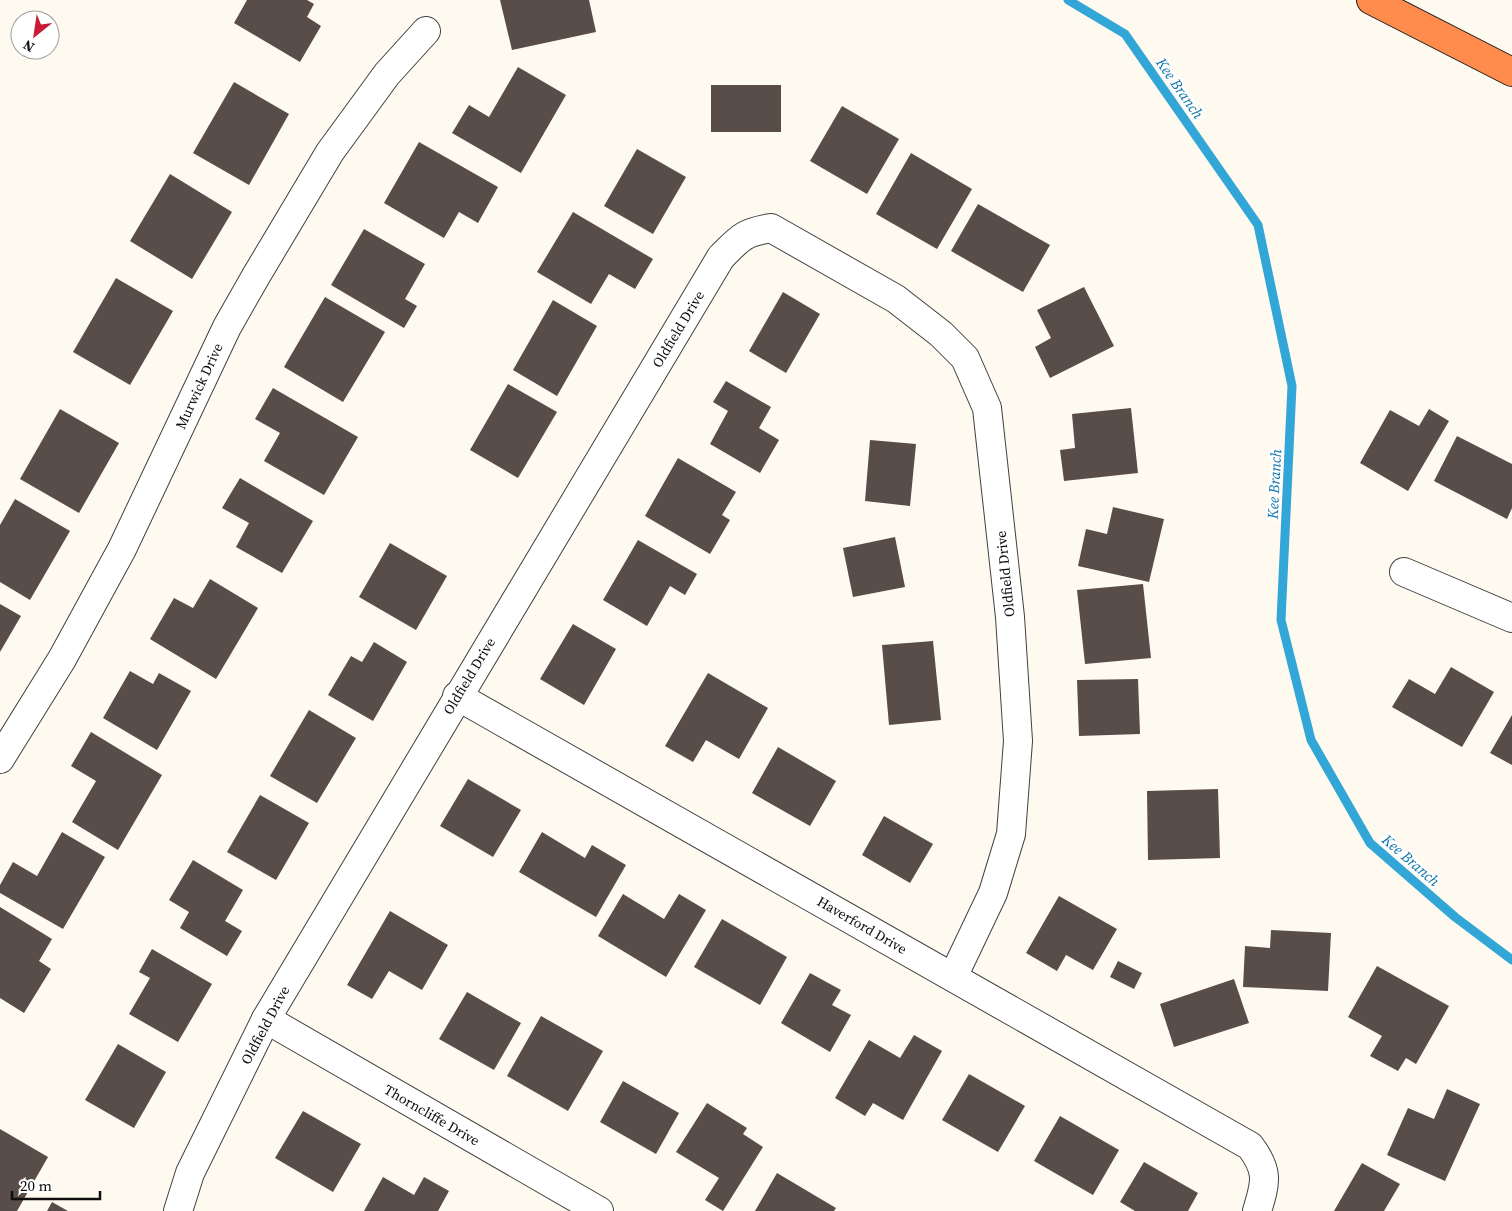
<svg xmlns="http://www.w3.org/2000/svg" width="1512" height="1211" viewBox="0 0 1512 1211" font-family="'Source Serif 4',serif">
<rect width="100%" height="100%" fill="#fffaef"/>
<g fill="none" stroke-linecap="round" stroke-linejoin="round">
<!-- stream -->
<path stroke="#31a6d7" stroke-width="9" d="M1068,0L1125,34L1258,225L1292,386L1281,620L1311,740L1370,843L1455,917L1512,960"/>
</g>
<!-- building -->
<g fill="#584d49">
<path d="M247,0H307L314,4L307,17L321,26L300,62L234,23Z"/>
<path d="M500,0H589L596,32L512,50Z"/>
<path d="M518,67L566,95L521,173L452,133L469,105L489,117Z"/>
<path d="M234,82L289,114L249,185L193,153Z"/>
<rect x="711" y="85" width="70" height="47"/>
<path d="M842,106L899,139L867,194L810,161Z"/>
<path d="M419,142L498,187L478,223L459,212L444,238L384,203Z"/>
<path d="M637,149L686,177L653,234L604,206Z"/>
<path d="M911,153L972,189L937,249L876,214Z"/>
<path d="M170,174L232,212L192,279L130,241Z"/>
<path d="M978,204L1050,245L1023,292L951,251Z"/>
<path d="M573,212L653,259L635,289L609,274L591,304L537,272Z"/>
<path d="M364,229L425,264L405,299L417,306L404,328L331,285Z"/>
<path d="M116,278L173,311L130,385L73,352Z"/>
<path d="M1084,287L1114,346L1050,378L1035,347L1051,338L1037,310Z"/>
<path d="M783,292L820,314L786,373L749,351Z"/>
<path d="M325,297L385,332L343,402L284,367Z"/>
<path d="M553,300L597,326L557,396L513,370Z"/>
<path d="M726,381L771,407L759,428L779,440L760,473L710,444L728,411L713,402Z"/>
<path d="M508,384L557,412L518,478L470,450Z"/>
<path d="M273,388L358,437L324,495L264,461L280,433L255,419Z"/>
<path d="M1131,408L1138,473L1064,481L1060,450L1075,448L1072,414Z"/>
<path d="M60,409L119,443L79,513L20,479Z"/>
<path d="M1429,409L1449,421L1408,491L1360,463L1390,410L1419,426Z"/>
<path d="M1457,436L1512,464V508L1507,519L1434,481Z"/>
<path d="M870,440L916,444L910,506L865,501Z"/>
<path d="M678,458L736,492L722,515L730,520L710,554L645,516Z"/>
<path d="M240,478L313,521L282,573L236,547L249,523L222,508Z"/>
<path d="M15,499L70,531L30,600L0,582V525Z"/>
<path d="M1113,507L1164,519L1149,582L1078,566L1086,529L1107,534Z"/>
<path d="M895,537L905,587L853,597L843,548Z"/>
<path d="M638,540L697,574L685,595L670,586L647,626L603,600Z"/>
<path d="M390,543L447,576L416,630L359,597Z"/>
<path d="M210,579L258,608L216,679L150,639L174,598L193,608Z"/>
<path d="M1143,584L1151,658L1085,664L1077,590Z"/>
<path d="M0,604L21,616L0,652Z"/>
<path d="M573,624L616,649L584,705L540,679Z"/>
<path d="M933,641L941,720L889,725L882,645Z"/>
<path d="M374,642L407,662L373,721L328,695L351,656L362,662Z"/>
<path d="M1451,667L1494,692L1462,747L1392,707L1409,679L1435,694Z"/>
<path d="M130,671L153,684L159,673L191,691L157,750L103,718Z"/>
<path d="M708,673L768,708L739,759L706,740L693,762L665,746Z"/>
<path d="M1138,679L1140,734L1079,736L1077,680Z"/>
<path d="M309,710L356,738L317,803L270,776Z"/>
<path d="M1512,715V765L1490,753Z"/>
<path d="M91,732L162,775L118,850L72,822L96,781L71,766Z"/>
<path d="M778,747L836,781L810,826L752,793Z"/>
<path d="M468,779L521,810L493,857L440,826Z"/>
<path d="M1218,789L1220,858L1148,860L1147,791Z"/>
<path d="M260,795L309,823L276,880L227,852Z"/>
<path d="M884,816L933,844L910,883L862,855Z"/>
<path d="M62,832L105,857L63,929L0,893V885L13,862L37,876Z"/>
<path d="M542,832L585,858L592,845L626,865L596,917L519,872Z"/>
<path d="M193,860L243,890L225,921L242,931L227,956L180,928L189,912L169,900Z"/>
<path d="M623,894L664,919L679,894L706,910L666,977L598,936Z"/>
<path d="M1059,896L1117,929L1093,970L1066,955L1057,971L1026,953Z"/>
<path d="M0,907L52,939L39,961L51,969L24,1013L0,998Z"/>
<path d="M390,911L448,945L422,990L389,971L372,999L347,985Z"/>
<path d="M722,919L787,957L760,1005L694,967Z"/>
<path d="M1271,930L1331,933L1328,991L1243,987L1245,946L1270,948Z"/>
<path d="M152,949L212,984L178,1042L129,1014L150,978L139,972Z"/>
<path d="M1118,961L1142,973L1134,989L1110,977Z"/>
<path d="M1377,966L1449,1006L1416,1064L1406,1058L1398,1071L1370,1056L1382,1036L1348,1017Z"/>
<path d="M810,973L841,990L832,1005L851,1015L830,1052L781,1023Z"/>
<path d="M1234,979L1249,1023L1174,1047L1160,1004Z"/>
<path d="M467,992L521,1023L494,1070L439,1039Z"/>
<path d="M541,1016L603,1051L568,1111L507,1076Z"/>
<path d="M914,1035L942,1051L903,1120L873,1103L865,1116L835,1098L869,1040L900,1058Z"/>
<path d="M118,1044L166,1072L134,1128L85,1100Z"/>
<path d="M969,1074L1025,1106L998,1152L942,1120Z"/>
<path d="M623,1081L679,1113L656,1154L600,1122Z"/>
<path d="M1447,1089L1480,1104L1445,1181L1387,1155L1408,1108L1434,1119Z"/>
<path d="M707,1103L747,1128L743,1134L763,1147L723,1211L705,1200L719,1178L676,1152Z"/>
<path d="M303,1111L361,1144L333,1192L275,1158Z"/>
<path d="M1060,1116L1119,1150L1093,1195L1034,1161Z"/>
<path d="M0,1129L48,1157L17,1211H0Z"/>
<path d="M1144,1162L1198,1193L1188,1211H1135L1120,1202Z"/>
<path d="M1362,1163L1400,1184L1384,1211H1334Z"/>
<path d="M777,1173L836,1208L834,1211H755Z"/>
<path d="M383,1177L414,1195L424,1177L449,1191L438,1211H364Z"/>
<path d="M52,1202L68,1211H47Z"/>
</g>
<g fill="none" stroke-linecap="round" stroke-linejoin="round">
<defs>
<g id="minor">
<path d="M1404,572L1512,618"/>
<path d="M457,696L1250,1146C1269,1171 1266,1182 1257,1211"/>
<path d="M0,759L62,659L122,549L227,327L256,276L330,152L387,74L426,31"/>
<path d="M266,1019L599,1211"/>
<path d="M178,1211L190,1173L266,1019L721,257C741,237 743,233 771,228L896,299L941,334L965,358L987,408L1010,617L1018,741L1011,834L993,893L953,977"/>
</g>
<path id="highway" d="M1371,0L1512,72"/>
</defs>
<!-- minor casing -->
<use href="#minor" stroke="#414141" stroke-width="30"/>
<!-- highway casing -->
<use href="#highway" stroke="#1f1f1f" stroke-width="30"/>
<!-- minor -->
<use href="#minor" stroke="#fff" stroke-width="28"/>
<!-- highway -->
<use href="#highway" stroke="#ff8c4d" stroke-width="28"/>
</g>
<g text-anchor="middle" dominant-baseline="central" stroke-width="5" stroke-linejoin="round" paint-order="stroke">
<!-- street labels -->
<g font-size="14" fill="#0e0e0e" stroke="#fff">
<text transform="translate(678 329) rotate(-59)">Oldfield Drive</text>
<text transform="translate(199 386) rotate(-65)">Murwick Drive</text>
<text transform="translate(1005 574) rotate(-96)">Oldfield Drive</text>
<text transform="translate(469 676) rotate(-59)">Oldfield Drive</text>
<text transform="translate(862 925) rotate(30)">Haverford Drive</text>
<text transform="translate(265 1025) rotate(-62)">Oldfield Drive</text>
<text transform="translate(432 1115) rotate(30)">Thorncliffe Drive</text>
</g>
<!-- water labels -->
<g font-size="15" font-style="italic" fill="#0d75a9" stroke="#fff">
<text transform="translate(1180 88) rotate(55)">Kee Branch</text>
<text transform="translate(1274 484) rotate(-87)">Kee Branch</text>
<text transform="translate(1411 860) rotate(41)">Kee Branch</text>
</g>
</g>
<!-- north arrow -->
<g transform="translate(35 35) rotate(210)"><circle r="24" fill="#ffffff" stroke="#9f9f9f"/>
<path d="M0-4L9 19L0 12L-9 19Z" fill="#c91b35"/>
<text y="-8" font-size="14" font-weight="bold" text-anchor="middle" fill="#0e0e0e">N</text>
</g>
<!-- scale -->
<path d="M12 1191v8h88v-8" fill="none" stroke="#0e0e0e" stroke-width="2.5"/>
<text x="20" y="1191" font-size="15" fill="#0e0e0e" stroke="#ffffff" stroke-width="4" paint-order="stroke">20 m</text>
</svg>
